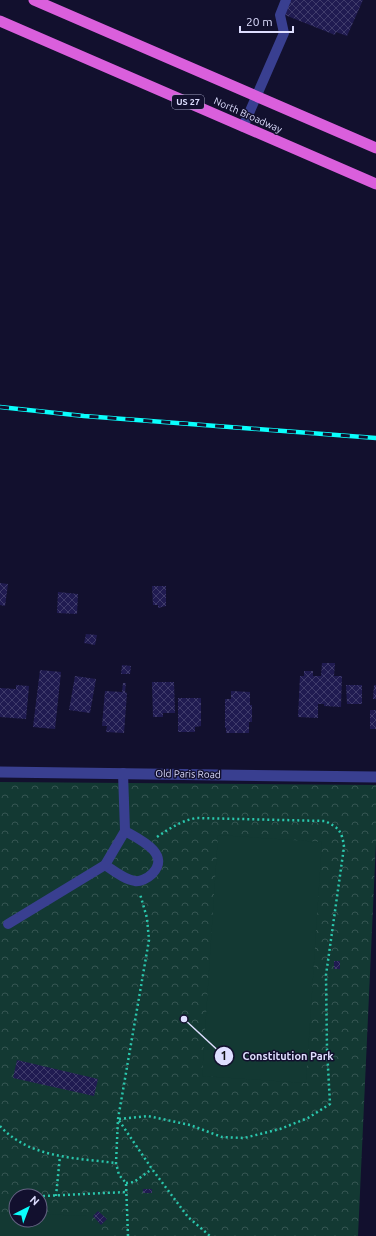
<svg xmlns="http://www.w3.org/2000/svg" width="376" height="1236" viewBox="0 0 376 1236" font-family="Ubuntu,sans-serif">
<defs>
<pattern id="forest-crowns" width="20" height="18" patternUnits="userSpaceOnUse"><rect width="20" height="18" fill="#133933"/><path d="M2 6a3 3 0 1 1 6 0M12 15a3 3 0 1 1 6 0" fill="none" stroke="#355552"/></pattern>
<pattern id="building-cross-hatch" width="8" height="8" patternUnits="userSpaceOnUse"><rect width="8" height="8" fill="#201b51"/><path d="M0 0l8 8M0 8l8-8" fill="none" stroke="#403c6b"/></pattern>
</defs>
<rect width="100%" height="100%" fill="#12102e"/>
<!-- forest -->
<path fill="url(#forest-crowns)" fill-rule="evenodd" d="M0,782L376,785V842L358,1236H0ZM16,1196H40V1220H16Z"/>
<!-- pitch -->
<g fill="#133933">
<path d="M218,835L322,842L306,1083L202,1076Z"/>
<path d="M0,1213L16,1214V1220H40V1214L87,1216L103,1231V1236H0Z"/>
</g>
<!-- building -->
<g fill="url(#building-cross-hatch)">
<path d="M291,0H363L347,36L336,32L335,35L285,15Z"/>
<path d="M0,583L8,584L5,606L0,605Z"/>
<path d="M152,586H166V606L158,608V605H153Z"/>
<path d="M58,592L78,594L77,614L57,613Z"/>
<path d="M86,634L97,635L95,645L84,643Z"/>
<path d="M322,663H335L334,676H342L341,707L324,706V704H318V718L298,717L300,676H304V671H313V676H321Z"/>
<path d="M122,665L131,666L130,674H121Z"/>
<path d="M40,670L61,672L55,729L33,727Z"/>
<path d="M75,676L96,679L90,713L69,710Z"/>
<path d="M152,682H174L175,713H163V717H153Z"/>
<path d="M123,683H126L125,692L127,693L124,733L106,732L107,726H102L105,691L122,692Z"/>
<path d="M16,685L29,686L26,719L0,717V688L16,689Z"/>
<path d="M346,685H362V704H347Z"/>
<path d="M374,685H376V699H373Z"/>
<path d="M231,691L250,692V705H252V722H249V733H226V728H225V699H231Z"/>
<path d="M178,698H201V726L195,727V732H178Z"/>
<rect x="370" y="710" width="6" height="19"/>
<rect x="334" y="961" width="6" height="8"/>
<path d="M17,1060L98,1079L94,1096L13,1078Z"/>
<rect x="143" y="1189" width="9" height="4"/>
<path d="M98,1211L107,1219L101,1225L93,1216Z"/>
</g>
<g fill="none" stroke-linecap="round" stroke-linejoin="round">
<!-- path -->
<g stroke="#2ac7ad" stroke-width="2.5" stroke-dasharray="2 3" stroke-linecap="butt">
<path d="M157,837C170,828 181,821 196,818L325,821C339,828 342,831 344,847L326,975L327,1049L330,1104L308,1118L280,1129L244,1138L222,1137L190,1125L148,1116L118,1119L152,1169L188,1217L210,1236"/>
<path d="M0,1126C29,1158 76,1158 116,1163"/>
<path d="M126,1183L134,1182L152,1169"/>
<path d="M43,1196L126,1192"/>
<path d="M56,1196L60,1156"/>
<path d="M128,1236L126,1183L119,1175L116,1163L118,1119L149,940L147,918L140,894"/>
</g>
<!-- service -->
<g stroke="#393f90" stroke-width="10">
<path d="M243,127L284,33L280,15L286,0"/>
<path d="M105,865C114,871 125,880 135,881C140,882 148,878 152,874C172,854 139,839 125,831"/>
<path d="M8,924L105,865L125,831L123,773"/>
</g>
<!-- tertiary -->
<path stroke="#393f90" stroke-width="11" d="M0,772L376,777"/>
<!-- trunk -->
<g stroke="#da5fdc" stroke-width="11">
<path d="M34,0L376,148"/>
<path d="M0,21L376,184"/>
</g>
<defs>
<path id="rail" d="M0,407L84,416L376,438"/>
</defs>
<!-- rail casing -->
<use href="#rail" stroke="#0afffd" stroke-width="4.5"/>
<!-- rail -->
<use href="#rail" stroke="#12102e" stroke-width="3" stroke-dasharray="9" stroke-linecap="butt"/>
</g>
<g text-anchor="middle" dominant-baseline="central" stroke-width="3" stroke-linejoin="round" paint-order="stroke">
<!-- shield labels -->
<rect fill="#12102e" stroke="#a1a0c0" stroke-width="1" x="172" y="95" width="32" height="14" rx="3"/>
<g font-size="9" font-weight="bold" fill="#dedeff">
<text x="188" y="102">US 27</text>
</g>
<!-- street labels -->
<g font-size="10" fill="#dedeff" stroke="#12102e">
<text transform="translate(248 115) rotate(24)">North Broadway</text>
<text transform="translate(188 774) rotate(1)">Old Paris Road</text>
</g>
</g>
<!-- callouts -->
<path fill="none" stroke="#dedeff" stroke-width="1.5" d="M184 1019L224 1056"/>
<g fill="#dedeff" stroke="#12102e" stroke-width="1.5">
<circle cx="184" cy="1019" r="4"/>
<circle cx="224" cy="1056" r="10"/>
</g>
<g font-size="12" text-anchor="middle" font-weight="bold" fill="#111">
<text x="224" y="1060">1</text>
</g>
<g font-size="11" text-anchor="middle" font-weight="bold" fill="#dedeff" stroke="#12102e" stroke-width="3" stroke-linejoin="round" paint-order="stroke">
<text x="288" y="1060">Constitution Park</text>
</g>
<!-- north arrow -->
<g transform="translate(28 1208) rotate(42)"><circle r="19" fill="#12102e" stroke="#646282"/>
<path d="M0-3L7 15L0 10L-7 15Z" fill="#0afffd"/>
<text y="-6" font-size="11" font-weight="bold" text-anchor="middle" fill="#dedeff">N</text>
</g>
<!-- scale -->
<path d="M240 26v6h53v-6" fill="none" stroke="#dedeff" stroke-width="2"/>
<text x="246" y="26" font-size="12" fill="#dedeff" stroke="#12102e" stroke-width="3" paint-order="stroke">20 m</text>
</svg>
